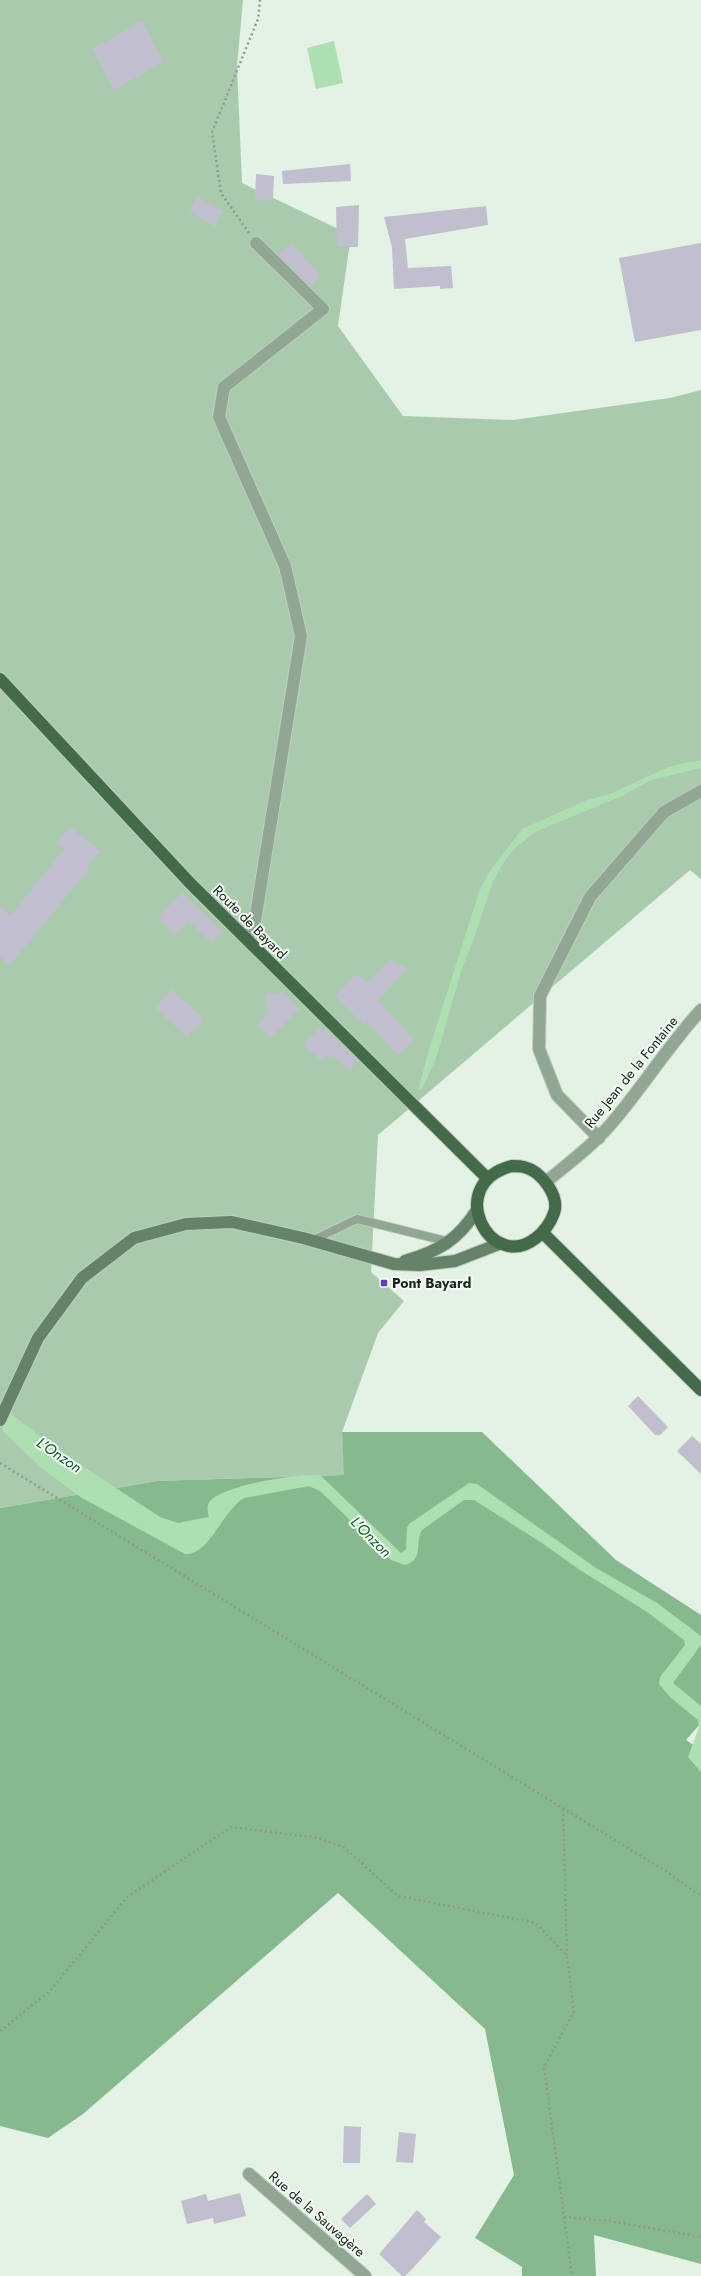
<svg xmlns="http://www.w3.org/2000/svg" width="701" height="2276" viewBox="0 0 701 2276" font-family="Jost,sans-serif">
<rect width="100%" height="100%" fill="#e3f2e5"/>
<!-- green -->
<path fill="#aacaae" d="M0,0H243L237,66L242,183L351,235L338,326L403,416L513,420L670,398L701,390V879L690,870L378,1135L371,1272L404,1301L378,1333L342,1432L345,1475L157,1481L0,1508Z"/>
<!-- forest -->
<path fill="#87b98e" d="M342,1432H482L616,1560L701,1615V1723L686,1740L701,1750V2264L594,2235L596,2276H522V2267L475,2238L514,2175L485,2029L338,1893L83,2114L48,2138L0,2126V1508L157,1481L344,1475Z"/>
<!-- water -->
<g fill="#addfb3">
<path d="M334,41L343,83L316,89L307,48Z"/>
<path d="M701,761V768L651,780L622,796L537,831L515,848L503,863L492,884L472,944L462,968L436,1059L421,1090L419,1088L428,1053L479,892L490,871L522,829L587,800L610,794L668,767L689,762Z"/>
<path d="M9,1412L52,1446L160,1517L178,1523L209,1517C208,1514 207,1508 208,1505C213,1486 302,1473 320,1475L401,1553L406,1549L407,1528L409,1524L469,1483L477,1484L596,1568L657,1603L701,1636V1645L673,1683L701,1706V1772L688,1757L699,1727L698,1720L670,1697L659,1684L660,1677L685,1645L684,1640L647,1612L580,1570L542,1543L474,1500H464L422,1530C414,1543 425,1559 405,1565L391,1560L320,1491L309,1486L244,1498C223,1510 209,1556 185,1554L82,1498L40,1467L2,1430Z"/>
</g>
<!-- building -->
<g fill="#c1bece">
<path d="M142,21L164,62L114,90L92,49Z"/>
<path d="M350,164L351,181L283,184L282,171Z"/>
<path d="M256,174L274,176L273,199L255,201Z"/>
<path d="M197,197L223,211L215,227L190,212Z"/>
<path d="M359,205L358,247H337L336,207Z"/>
<path d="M486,206L488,225L405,239L408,268L451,266L453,288L440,289V286L394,289L392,247L384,217Z"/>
<path d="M292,243L320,275L311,287L279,255Z"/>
<path d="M701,243V330L635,342L619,258Z"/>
<path d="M70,827L100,851L87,867L89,869L10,965L0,957V906L11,915L64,849L56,843Z"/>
<path d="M182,893L222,931L212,943L188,921L176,935L158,917Z"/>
<path d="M389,960L407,968L378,1001L414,1039L399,1056L367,1022L364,1025L335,996L357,974L368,983Z"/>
<path d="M171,989L204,1019L187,1037L155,1008Z"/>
<path d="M282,992L299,1009L271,1038L257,1025L268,1013L266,994Z"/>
<path d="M326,1029L358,1061L350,1069L332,1055L329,1058L326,1056L321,1061L303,1045L318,1030Z"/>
<path d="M638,1396L668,1427L660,1435H655L628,1406Z"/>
<path d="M692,1436L701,1444V1474L677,1451Z"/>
<path d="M344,2126L361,2127L360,2163H343Z"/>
<path d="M399,2132L416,2134L413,2163L396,2162Z"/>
<path d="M240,2193L246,2216L214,2224L213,2218L187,2224L181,2201L206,2194L208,2201Z"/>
<path d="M367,2194L376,2204L350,2228L341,2219Z"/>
<path d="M417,2210L426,2219L424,2222L441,2237L415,2266L405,2276H402L379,2254Z"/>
</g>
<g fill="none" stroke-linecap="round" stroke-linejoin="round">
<defs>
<path id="lane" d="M311,1241L357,1219L450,1242"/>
<g id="street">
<path d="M246,938L254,927L301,636L285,566L219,417L224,387L323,309L256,243"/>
<path d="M599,1138L557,1095L539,1049L540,996L590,897L664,812L701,791"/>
<path d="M546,1182C570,1162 596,1143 616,1118C646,1082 669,1045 701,1010"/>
<path d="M249,2174L365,2276"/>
</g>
<g id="secondary">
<path d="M405,1261C439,1251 458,1240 477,1210"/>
<path d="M0,1420L38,1338L82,1278L134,1238L186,1224L232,1222L303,1238L394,1264L420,1265L455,1261L499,1244"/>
</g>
<g id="primary">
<path d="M0,679L190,883L487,1178"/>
<path d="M512,1166C515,1166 520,1166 524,1167C541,1171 560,1196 554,1213C550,1224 545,1231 536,1238C490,1274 443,1184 512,1166Z"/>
<path d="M543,1233L701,1390"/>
</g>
</defs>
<!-- lane casing -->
<use href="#lane" stroke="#c0cdc2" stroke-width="10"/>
<!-- street casing -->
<use href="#street" stroke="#c0cdc2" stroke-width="14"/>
<!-- secondary casing -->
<use href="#secondary" stroke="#c0cdc2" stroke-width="14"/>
<!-- primary casing -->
<use href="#primary" stroke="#c0cdc2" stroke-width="14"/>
<!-- path -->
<g stroke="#8e9990" stroke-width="2.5" stroke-dasharray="2 3" stroke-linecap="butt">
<path d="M249,233L221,193L212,132L258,19L260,0"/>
<path d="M0,1463L667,1872L701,1896"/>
<path d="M563,1809L567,1955"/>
<path d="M0,2031L50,1991L127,1897L231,1827L319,1838L345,1848L398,1896L536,1923L567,1956L574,2012L544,2067L572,2276"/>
<path d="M564,2217L609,2221L701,2237"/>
</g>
<!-- lane -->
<use href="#lane" stroke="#91a693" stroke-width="8"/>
<!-- street -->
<use href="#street" stroke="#91a693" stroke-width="12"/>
<!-- secondary -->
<use href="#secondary" stroke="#648368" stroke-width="12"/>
<!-- primary -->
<use href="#primary" stroke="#436a49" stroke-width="12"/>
</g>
<!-- markers -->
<rect fill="#6a3cb4" stroke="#f3fef4" stroke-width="1.5" x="380" y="1279" width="8" height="8" rx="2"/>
<g text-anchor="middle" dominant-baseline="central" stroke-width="4" stroke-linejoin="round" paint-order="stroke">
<!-- street labels -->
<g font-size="14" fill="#202520" stroke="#f3fef4">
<text transform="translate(250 922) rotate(45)">Route de Bayard</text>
<text transform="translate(631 1072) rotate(-51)">Rue Jean de la Fontaine</text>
<text transform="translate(317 2214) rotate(41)">Rue de la Sauvagère</text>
</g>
<!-- poi labels -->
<g font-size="14" font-weight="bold" fill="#202520" stroke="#f3fef4" text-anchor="start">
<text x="392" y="1283">Pont Bayard</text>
</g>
<!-- water labels -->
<g font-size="15" font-style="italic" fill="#115c27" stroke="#f3fef4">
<text transform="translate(59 1455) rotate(34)">L'Onzon</text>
<text transform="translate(371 1537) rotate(45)">L'Onzon</text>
</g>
</g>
</svg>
